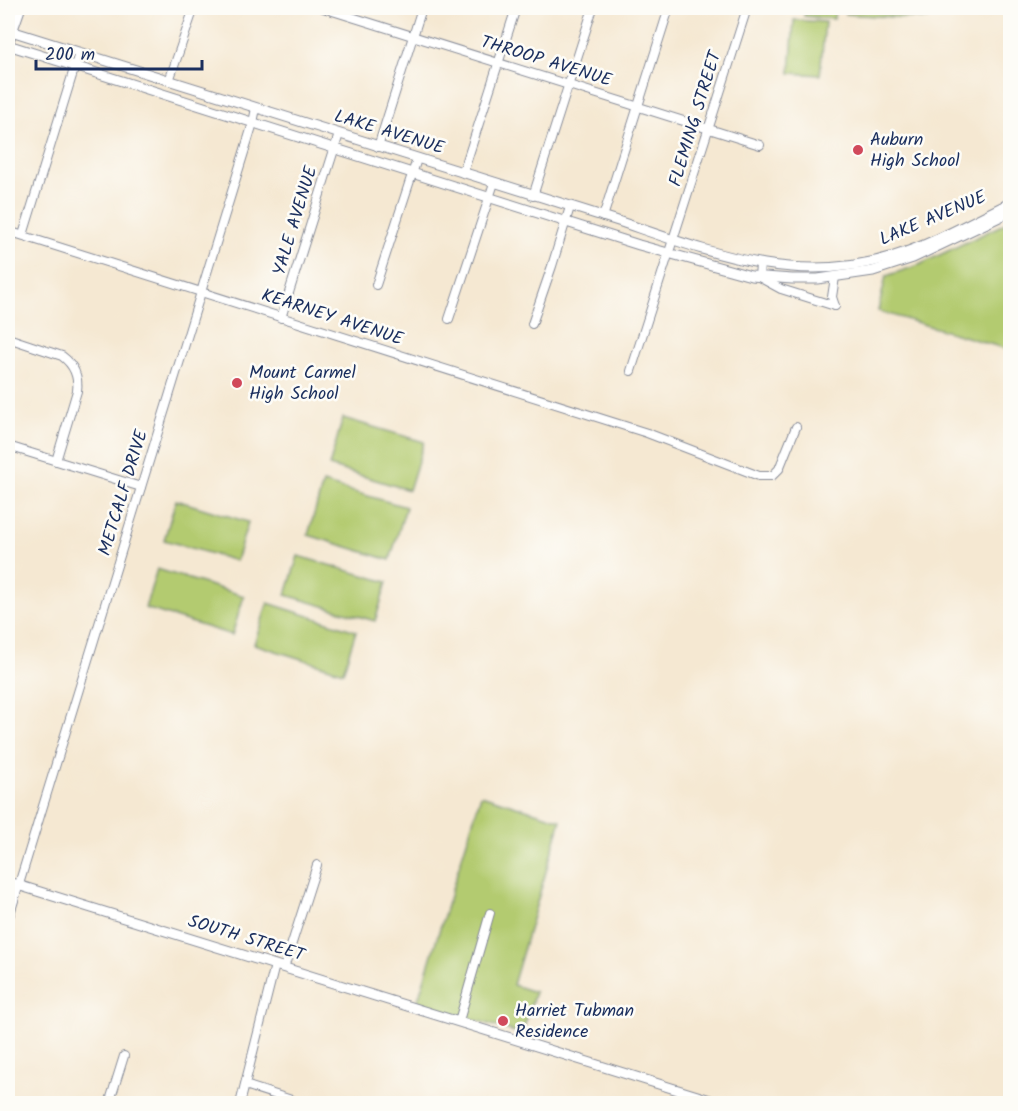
<svg xmlns="http://www.w3.org/2000/svg" width="1018" height="1111" viewBox="0 0 1018 1111" font-family="Kalam,sans-serif">
<rect width="100%" height="100%" fill="#fdfcf7"/>
<filter id="ink" filterUnits="userSpaceOnUse"><feTurbulence type="fractalNoise" baseFrequency=".0167" numOctaves="2"/><feDisplacementMap in="SourceGraphic" scale="12" xChannelSelector="R" yChannelSelector="G"/><feConvolveMatrix kernelMatrix="1 2 1 2 8 2 1 2 1" color-interpolation-filters="sRGB"/></filter>
<filter id="wash" filterUnits="userSpaceOnUse"><feTurbulence type="fractalNoise" baseFrequency=".008" numOctaves="4" result="noise"/><feDisplacementMap in="SourceGraphic" scale="24" xChannelSelector="R" yChannelSelector="G"/><feGaussianBlur stdDeviation="1.35" result="paint"/><feColorMatrix in="noise" values="0 0 0 0 0 0 0 0 0 0 0 0 0 0 0 0 0 1.4 0 .05"/><feComposite in="paint" operator="in"/></filter>
<g filter="url(#wash)">
<rect width="100%" height="100%" fill="#f5e8d2"/>
<!-- green -->
<g fill="#b3cb70" stroke="#677d67" stroke-width="1.5">
<path d="M805,8H835L834,19L804,16Z"/>
<path d="M846,8H928V19L845,14Z"/>
<path d="M934,8H990L977,18L933,15Z"/>
<path d="M794,20L825,22L820,75L790,73Z"/>
<path d="M1010,221V350L878,311L886,276L919,265Z"/>
<path d="M343,418L424,442L409,490L329,466Z"/>
<path d="M323,483L406,507L390,560L308,535Z"/>
<path d="M176,500L248,522L236,561L164,540Z"/>
<path d="M298,556L387,582L375,621L286,595Z"/>
<path d="M157,569L244,596L232,635L145,608Z"/>
<path d="M268,603L356,631L343,672L254,644Z"/>
<path d="M481,795L561,820L513,985L535,992L522,1034L417,1003Z"/>
</g>
</g>
<g filter="url(#ink)">
<g fill="none" stroke-linecap="round" stroke-linejoin="round">
<defs>
<g id="minor">
<path d="M323,8L760,145"/>
<path d="M8,45L21,8"/>
<path d="M169,81L194,8"/>
<path d="M378,147L422,8"/>
<path d="M463,173L516,8"/>
<path d="M533,196L593,8"/>
<path d="M603,217L669,8"/>
<path d="M8,231L647,433L759,476H772L779,469L796,427"/>
<path d="M23,235L79,53"/>
<path d="M760,264L759,277L781,289L835,306"/>
<path d="M835,277L832,297L835,306"/>
<path d="M376,285L417,159"/>
<path d="M281,318L339,134"/>
<path d="M449,319L494,183"/>
<path d="M532,324L552,266L570,207"/>
<path d="M8,338L62,356C74,365 79,376 77,391L56,461"/>
<path d="M631,371L747,8"/>
<path d="M8,446L141,487"/>
<path d="M8,920L253,123L256,108"/>
<path d="M284,968L317,865"/>
<path d="M459,1021L490,913"/>
<path d="M245,1085L304,1104"/>
<path d="M109,1104L124,1056"/>
<path d="M240,1104L275,965"/>
</g>
<g id="major">
<path d="M8,30L615,220C710,252 793,287 894,256C935,243 973,221 1010,203"/>
<path d="M8,45L639,245L751,276L792,279H818L873,271L913,258L1010,212"/>
<path d="M8,882L723,1104"/>
</g>
</defs>
<!-- minor casing -->
<use href="#minor" stroke="#888c98" stroke-width="10"/>
<!-- major casing -->
<use href="#major" stroke="#888c98" stroke-width="11"/>
<!-- minor -->
<use href="#minor" stroke="#fff" stroke-width="8"/>
<!-- major -->
<use href="#major" stroke="#fff" stroke-width="9"/>
</g>
</g>
<!-- markers -->
<g fill="#d1495b" stroke="#fdfcf7" stroke-width="2">
<circle cx="858" cy="150" r="6"/>
<circle cx="237" cy="383" r="6"/>
<circle cx="503" cy="1021" r="6"/>
</g>
<g text-anchor="middle" dominant-baseline="central" stroke-width="5" stroke-linejoin="round" paint-order="stroke">
<!-- street labels -->
<g font-size="18" fill="#1b2f5e" stroke="#fdfcf7">
<text transform="translate(546 62) rotate(17)">THROOP AVENUE</text>
<text transform="translate(696 119) rotate(-73)">FLEMING STREET</text>
<text transform="translate(389 133) rotate(17)">LAKE AVENUE</text>
<text transform="translate(933 219) rotate(-23)">LAKE AVENUE</text>
<text transform="translate(296 221) rotate(-73)">YALE AVENUE</text>
<text transform="translate(332 318) rotate(18)">KEARNEY AVENUE</text>
<text transform="translate(124 493) rotate(-73)">METCALF DRIVE</text>
<text transform="translate(246 939) rotate(17)">SOUTH STREET</text>
</g>
<!-- poi labels -->
<g font-size="18" fill="#1b2f5e" stroke="#fdfcf7" text-anchor="start">
<text x="870" y="140">Auburn<tspan x="870" dy="21">High School</tspan></text>
<text x="249" y="373">Mount Carmel<tspan x="249" dy="21">High School</tspan></text>
<text x="515" y="1011">Harriet Tubman<tspan x="515" dy="21">Residence</tspan></text>
</g>
</g>
<!-- margin -->
<rect width="1018" height="1111" fill="none" stroke="#fdfcf7" stroke-width="30"/>
<!-- scale -->
<path d="M36 60v9h166v-9" fill="none" stroke="#1b2f5e" stroke-width="3"/>
<text x="45" y="60" font-size="18" fill="#1b2f5e" stroke="#fdfcf7" stroke-width="4.5" paint-order="stroke">200 m</text>
</svg>
